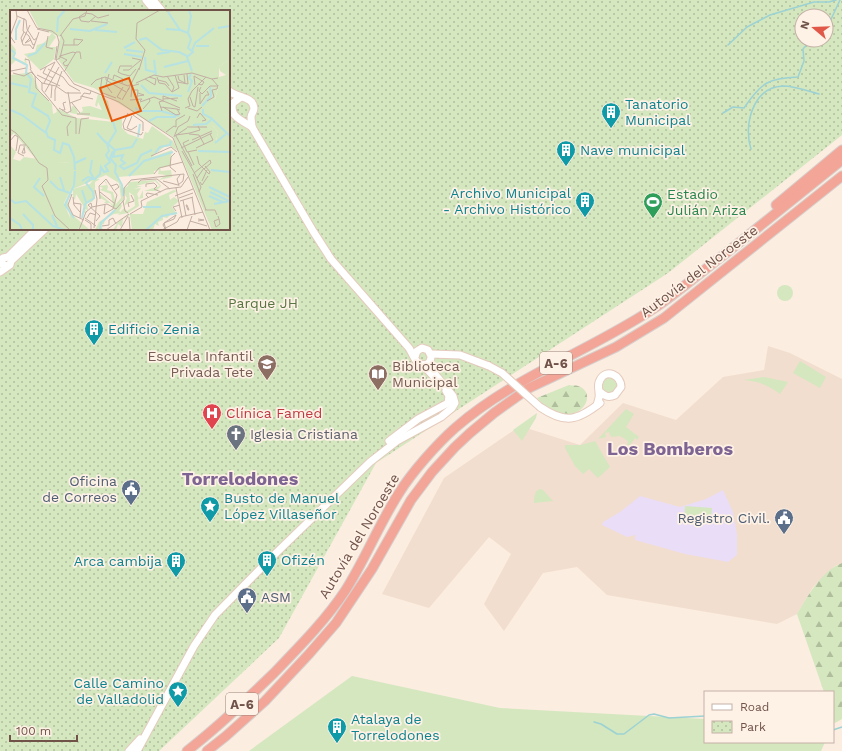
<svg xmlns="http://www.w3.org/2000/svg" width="842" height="751" viewBox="0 0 842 751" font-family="'Work Sans',sans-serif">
<defs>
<pattern id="forest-firs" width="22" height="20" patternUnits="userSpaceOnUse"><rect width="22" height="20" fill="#d4e7bf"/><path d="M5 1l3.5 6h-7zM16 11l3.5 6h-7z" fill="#b0be9d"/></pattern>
<pattern id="park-dots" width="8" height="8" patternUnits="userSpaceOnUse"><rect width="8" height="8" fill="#d4e7bf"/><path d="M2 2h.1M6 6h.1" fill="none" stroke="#b0be9d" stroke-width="1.8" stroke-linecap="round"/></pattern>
</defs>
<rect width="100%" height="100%" fill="#fbede0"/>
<!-- residential -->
<path fill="#f2dece" d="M768,346L790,353L842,379V563L835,566L813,587L797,614L777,624L607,595L577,567L543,573L504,631L484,604L511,554L489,537L429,608L382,594L444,478L520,426L580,445L623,403L676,420L723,377L764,370Z"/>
<!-- education -->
<path fill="#eaddf7" d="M723,490L733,512L737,534V555L728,562L685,554L635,540V535L627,537L602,525L603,522L620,512L640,496L680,507L706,499Z"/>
<!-- green -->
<g fill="#d4e7bf">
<circle cx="785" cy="293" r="8"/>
<path d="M800,361L826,377L820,388L793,373Z"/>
<circle cx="609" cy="385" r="8"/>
<path d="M764,377L788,382L780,394C768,385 758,381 743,380Z"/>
<path d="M626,409L634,414L626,427L639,437L637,440L635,438L630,445H627L628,441L620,436L611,437L609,432L605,433L606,437L598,439Z"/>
<path d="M537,413L536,418L522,441L513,430Z"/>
<path d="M595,441L610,467L598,478L589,469L583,474L575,466L565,448V445H581Z"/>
<path d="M540,489L543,490L553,501L534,503C534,498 534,491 540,489Z"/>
<path d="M685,506L712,508L711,521L684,519Z"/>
<path d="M352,676L500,708L705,719V742H825L821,751H249Z"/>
</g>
<!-- forest -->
<g fill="url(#forest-firs)">
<path d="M569,385C572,386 576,385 578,386C601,394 577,429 548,408C544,405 540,401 537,398Z"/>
<path d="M842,563V719L835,723L833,718V692H824L797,614C808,596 821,571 842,563Z"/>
</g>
<!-- park -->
<path fill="url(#park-dots)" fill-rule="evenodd" d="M0,0H842V135L668,273L376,463L279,638L159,751H0ZM11,11H229V229H11ZM802,16H826V40H802Z"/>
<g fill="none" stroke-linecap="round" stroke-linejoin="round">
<!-- stream -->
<g stroke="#9cd2d4" stroke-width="1.5">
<path d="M826,30L840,0"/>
<path d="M728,45L747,27L770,15L814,2H829L836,0"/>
<path d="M723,113L733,107L744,108C761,83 768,78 798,77L804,61L803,49L811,40"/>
<path d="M751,149C743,125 753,87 783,86C795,86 808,91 819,94"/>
<path d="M594,722L601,724L617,734H624L649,715L654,714L669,718L705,716"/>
<path d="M833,730L842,727"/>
</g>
<defs>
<g id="secondary">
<path d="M146,0L155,11"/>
<path d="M153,0L162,11"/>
<path d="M229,91C237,98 253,96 254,108C254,112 251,114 251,117C251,120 252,124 252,127L313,231L331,259L409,348C413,354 417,369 427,364C430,363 431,360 431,356L428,350L422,348L417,351L415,357"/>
<path d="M241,97L233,103C228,116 243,121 252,127"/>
<path d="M7,266L2,264V261L3,258L8,257L36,229"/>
<path d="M0,272L10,265L11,261L45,229"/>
<path d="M431,354L460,355L489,366"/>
<path d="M423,365L435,378"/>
<path d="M597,405C598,401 600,397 599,393C599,388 597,385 600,380C606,368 621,375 621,387L615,395C608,398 604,396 599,391"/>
<path d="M540,407C565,424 577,421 600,403"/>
<path d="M389,441L418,419L448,403L449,396L446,391"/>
<path d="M129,751L140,739"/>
<path d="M137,751L194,646L215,615L272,557L370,462L397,441L441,417L452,408L455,403L453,396L434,373L430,361"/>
</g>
<g id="highway">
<path d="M776,205L842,150"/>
<path d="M187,751C218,727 246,700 274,673C299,647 325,621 345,591C365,560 379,524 399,493C412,472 437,444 455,428C516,375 593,350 659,305C683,288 706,268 730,250C767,220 805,190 842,160"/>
<path d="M207,751L226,736L265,701L309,654L336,623L372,569L411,500L432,472L455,447L470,433L494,413L529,388L616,347L664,318L842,176"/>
</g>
</defs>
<!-- secondary casing -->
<use href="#secondary" stroke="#e5cbbd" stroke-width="9"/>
<!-- highway casing -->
<use href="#highway" stroke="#d7cfcc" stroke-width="11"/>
<!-- secondary -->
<use href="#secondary" stroke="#fff" stroke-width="7"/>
<!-- highway -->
<use href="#highway" stroke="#f3a598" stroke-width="9"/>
<defs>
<path id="secondary-bridge" d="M489,366L502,373L540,407"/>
</defs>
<!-- secondary-bridge casing -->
<use href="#secondary-bridge" stroke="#e5cbbd" stroke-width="9" stroke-linecap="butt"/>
<!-- secondary-bridge -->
<use href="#secondary-bridge" stroke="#fff" stroke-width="7"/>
</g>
<!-- icons -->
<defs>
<symbol id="building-pin" viewBox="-11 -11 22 30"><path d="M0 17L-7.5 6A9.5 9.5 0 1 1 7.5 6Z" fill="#0f9aa8" stroke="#fef1e5"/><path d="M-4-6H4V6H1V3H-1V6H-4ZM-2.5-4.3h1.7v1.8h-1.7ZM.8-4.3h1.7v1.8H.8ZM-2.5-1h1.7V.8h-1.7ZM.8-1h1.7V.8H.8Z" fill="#fff"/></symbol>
<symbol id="stadium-pin" viewBox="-11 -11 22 30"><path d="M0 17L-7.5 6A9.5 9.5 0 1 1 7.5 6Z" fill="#2e9e5b" stroke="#fef1e5"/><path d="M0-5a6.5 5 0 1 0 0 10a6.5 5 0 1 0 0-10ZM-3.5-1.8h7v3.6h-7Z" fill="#fff"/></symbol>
<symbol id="school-pin" viewBox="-11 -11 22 30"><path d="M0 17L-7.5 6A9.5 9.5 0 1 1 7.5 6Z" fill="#8d6e63" stroke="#fef1e5"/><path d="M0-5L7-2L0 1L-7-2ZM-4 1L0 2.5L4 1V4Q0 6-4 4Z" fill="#fff"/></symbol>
<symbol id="library-pin" viewBox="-11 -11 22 30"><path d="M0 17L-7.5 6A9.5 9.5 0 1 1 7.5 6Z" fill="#8d6e63" stroke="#fef1e5"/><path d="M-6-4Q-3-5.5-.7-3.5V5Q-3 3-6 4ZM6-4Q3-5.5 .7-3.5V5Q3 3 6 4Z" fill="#fff"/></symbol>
<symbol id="hospital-pin" viewBox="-11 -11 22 30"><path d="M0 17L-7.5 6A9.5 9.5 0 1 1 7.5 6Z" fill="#e0444e" stroke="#fef1e5"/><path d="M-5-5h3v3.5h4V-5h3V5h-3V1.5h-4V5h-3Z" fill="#fff"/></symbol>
<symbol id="church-pin" viewBox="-11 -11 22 30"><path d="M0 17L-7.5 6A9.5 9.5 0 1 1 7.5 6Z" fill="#6b7280" stroke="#fef1e5"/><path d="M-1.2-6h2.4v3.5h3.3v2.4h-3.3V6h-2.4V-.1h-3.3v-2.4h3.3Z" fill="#fff"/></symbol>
<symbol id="civic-pin" viewBox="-11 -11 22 30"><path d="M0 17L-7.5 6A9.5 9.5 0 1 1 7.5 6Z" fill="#5c6f8a" stroke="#fef1e5"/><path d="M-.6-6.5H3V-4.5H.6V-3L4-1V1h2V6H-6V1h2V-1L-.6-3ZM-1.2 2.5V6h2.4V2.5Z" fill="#fff"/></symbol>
<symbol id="sight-pin" viewBox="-11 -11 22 30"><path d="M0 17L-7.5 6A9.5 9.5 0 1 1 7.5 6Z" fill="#0f9aa8" stroke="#fef1e5"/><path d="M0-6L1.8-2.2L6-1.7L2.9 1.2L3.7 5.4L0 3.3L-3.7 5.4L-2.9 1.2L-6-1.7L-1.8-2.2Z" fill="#fff"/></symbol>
</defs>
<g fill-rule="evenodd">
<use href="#building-pin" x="600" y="101" width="22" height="30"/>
<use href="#building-pin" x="555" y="139" width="22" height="30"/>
<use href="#building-pin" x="574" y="190" width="22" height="30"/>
<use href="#stadium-pin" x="642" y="191" width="22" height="30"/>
<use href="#building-pin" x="83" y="318" width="22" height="30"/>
<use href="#school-pin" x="256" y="353" width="22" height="30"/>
<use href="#library-pin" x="367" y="363" width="22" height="30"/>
<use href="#hospital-pin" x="201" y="402" width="22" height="30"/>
<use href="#church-pin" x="225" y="423" width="22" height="30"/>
<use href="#civic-pin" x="120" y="478" width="22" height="30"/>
<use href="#sight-pin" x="199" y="495" width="22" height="30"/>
<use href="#civic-pin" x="773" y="507" width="22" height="30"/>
<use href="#building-pin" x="256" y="549" width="22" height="30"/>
<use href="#building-pin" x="165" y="550" width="22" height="30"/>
<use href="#civic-pin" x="236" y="586" width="22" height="30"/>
<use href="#sight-pin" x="167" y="680" width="22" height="30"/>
<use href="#building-pin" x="326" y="716" width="22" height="30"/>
</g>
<g text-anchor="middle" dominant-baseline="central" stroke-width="3.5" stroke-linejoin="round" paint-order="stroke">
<!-- shield labels -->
<g fill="#fef1e5" stroke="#9b8278" stroke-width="1">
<rect x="540" y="352" width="32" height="22" rx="3"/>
<rect x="226" y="693" width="32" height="22" rx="3"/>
</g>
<g font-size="13" font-weight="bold" fill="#705249">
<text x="556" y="363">A-6</text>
<text x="242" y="704">A-6</text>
</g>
<!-- culture labels -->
<g font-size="14" fill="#0d838f" stroke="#fef1e5" text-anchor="start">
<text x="625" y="104">Tanatorio<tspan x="625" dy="16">Municipal</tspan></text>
<text x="580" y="150">Nave municipal</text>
<text x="571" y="193" text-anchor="end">Archivo Municipal<tspan x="571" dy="16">- Archivo Histórico</tspan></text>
<text x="108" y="329">Edificio Zenia</text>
<text x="224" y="498">Busto de Manuel<tspan x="224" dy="16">López Villaseñor</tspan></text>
<text x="281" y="560">Ofizén</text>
<text x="162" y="561" text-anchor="end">Arca cambija</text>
<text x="164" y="683" text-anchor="end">Calle Camino<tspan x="164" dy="16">de Valladolid</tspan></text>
<text x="351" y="719">Atalaya de<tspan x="351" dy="16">Torrelodones</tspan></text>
</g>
<!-- leisure labels -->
<g font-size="14" fill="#27864d" stroke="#fef1e5" text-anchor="start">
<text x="667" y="194">Estadio<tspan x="667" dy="16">Julián Ariza</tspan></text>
</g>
<!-- street labels -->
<g font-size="14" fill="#705249" stroke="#fef1e5">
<text transform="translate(699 271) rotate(-37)">Autovía del Noroeste</text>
<text transform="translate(359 536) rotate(-59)">Autovía del Noroeste</text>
</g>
<!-- park labels -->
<g font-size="14" fill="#577642" stroke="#fef1e5">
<text x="263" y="303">Parque JH</text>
</g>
<!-- education labels -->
<g font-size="14" fill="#785e54" stroke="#fef1e5" text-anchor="end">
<text x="253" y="356">Escuela Infantil<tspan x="253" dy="16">Privada Tete</tspan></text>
<text x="392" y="366" text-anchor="start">Biblioteca<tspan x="392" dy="16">Municipal</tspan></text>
</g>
<!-- health labels -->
<g font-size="14" fill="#be3a42" stroke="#fef1e5" text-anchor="start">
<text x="226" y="413">Clínica Famed</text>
</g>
<!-- worship labels -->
<g font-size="14" fill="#5b616d" stroke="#fef1e5" text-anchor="start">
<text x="250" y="434">Iglesia Cristiana</text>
</g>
<!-- service labels -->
<g font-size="14" fill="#4e5e75" stroke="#fef1e5" text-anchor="end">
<text x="117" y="481">Oficina<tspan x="117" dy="16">de Correos</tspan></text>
<text x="770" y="518">Registro Civil.</text>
<text x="261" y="597" text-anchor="start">ASM</text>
</g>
<!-- district labels -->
<g font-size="18" font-weight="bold" fill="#7e6493" stroke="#fef1e5">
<text x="670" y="448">Los Bomberos</text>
<text x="240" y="478">Torrelodones</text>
</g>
</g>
<!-- overview -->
<g transform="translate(10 10)">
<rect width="220" height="220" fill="#fbede0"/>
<path d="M88,84L98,91L102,110L60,103L62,96L66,97L68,104L73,101L72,97L80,96L92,100L88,92L87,97L85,95ZM0,135L6,142L3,149L10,151L14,147L28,149L42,164L50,152L60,153L64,161V173L54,193L60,208L70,215L68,220H0ZM84,169H90L85,172V188L82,192L77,193L78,200L75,199L76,202L74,203V197L66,184L65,190L63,187V179L80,174ZM146,170L151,176L146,181H134L150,176L145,171L126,176H132L124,179L131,178L127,184L129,189L133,180V188L128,189L129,196L118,203L108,205L114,198L117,201L125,196L124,186L119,182L120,191L114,196L117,188L115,185L119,172ZM164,180L167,181L159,185L160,190L164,187L169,191L162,197L167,204L160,205L157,208L153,207V210L148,212L149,216L145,214L143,220H122L120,205L113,209L112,217L108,214L106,220H103L108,212L119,204H133L137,192Z" fill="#d4e7bf"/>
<path d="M42,23L46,27L39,37H46L44,49L30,60L14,44L25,42L27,35L34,33ZM211,23L206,68L216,65L210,61L209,57L220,49V151L203,147L208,122L203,116L125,67ZM207,68L209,75L205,89L196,93ZM0,32L6,40L4,47L16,53L14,50L16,47L17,62L22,64L30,82L45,97L42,94L43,104L47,102L46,98L67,108L104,112L103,110L107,108L112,109V118L118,124L133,129L135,122L138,123L142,116L163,131L168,141L160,136L154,137L142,147L162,140L160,156L150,158L151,161L161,160L162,167L149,170L156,165L148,164L149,160L144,161V164L108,167L112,179L120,175L116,184L113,183V191L110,192L112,196L109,201L112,203L104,204L95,209L94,214L91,215L93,220H85L89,212L105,201L100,193H94L96,191L90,188V184L103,195L101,184L90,180L93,178L89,176L97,175L93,169L96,172L98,177L97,180L103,182L106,194L111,188L109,173L96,165L63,179L58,191L60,203L80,220H72L60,208L59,201L54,195L64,173V161L60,160V153L50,152L44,164L39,165L4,123L0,127V65L16,63V55L6,50L0,56Z" fill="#d4e7bf" fill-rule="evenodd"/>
<path d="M19,0H220V49L209,57V75L204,91L196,100L201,114L208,122L206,131L220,135V220H202L163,127L84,78L64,72L47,48L50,27L28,17Z" fill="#d4e7bf"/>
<path fill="none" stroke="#b6e2e3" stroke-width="2" d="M179,0L181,6L178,23L181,29L178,38L183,42L177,47L182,61M158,2L170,20L178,23M208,18L220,16M60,19L80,21L97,14M156,19L170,20M85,20L107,22M47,22L48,8L55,0M6,30V19L10,10M129,30L136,28L152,40L169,42L177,46M186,36H199M114,38L125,32M0,39L5,43L3,48L17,55L16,63L21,69L19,82L26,84L22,96L38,106L40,111L36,121L38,127L45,130L44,140L50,143L53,133L59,135L64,147L65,160M116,40L133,42M182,41L185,33L204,18M114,44L132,47M147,44L160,42M18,46L26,43L35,33M135,47L136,60L145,62M144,50L146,65M154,57L178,51M95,63L102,52M0,73L18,77M131,75L139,83L172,86M178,82L182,71L179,68L181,64M192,96L201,86L200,77M125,98L131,101H151L169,106M193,99V104L201,108L220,126M1,100L12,105L36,123M139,111L147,107H166M183,115L196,114L201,110M87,123L96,133M128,127L130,114M205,133L216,124M98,134L106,121L103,112M105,140L122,137L127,129M103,141L100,148L106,155L105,162L112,175L113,186M188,141L220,142M145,143L150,137L160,135L161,131M65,153L76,148M201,160L220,162M119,166L134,151L163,142M50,167L54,180M30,168L24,177L34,186M40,171L48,179L60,183M72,171L78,167L85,169L90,164L91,157L94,162L98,161L95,156L100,152L96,145L99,141L97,133L105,140L103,147L113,145L111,150L115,153L110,156L114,159L127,153L131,145L142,140M199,177L220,187M72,180L76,192M200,182L219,191M199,186L213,192M0,189L5,193L16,191L43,216L54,220M204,194L220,191M133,197H151M13,204L23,215V220M42,205L47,216M0,208L10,215L12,220M64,208L55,195L64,175L65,161M72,208L75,194L84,188L83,182L76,173L83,167L80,162L82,150M90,220L91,213L105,200M136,220L152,206L167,203"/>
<path fill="none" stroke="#c3afa4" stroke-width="1" d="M17,0L27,18L42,21L47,25L49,32L46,50L64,74L109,92L163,128L200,220M156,1L170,0M7,6L16,10L17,19L24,30L27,28M86,6L79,12L71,11L69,7L75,3L82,4L88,8L99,5M14,8L13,21L19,26L23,35L25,34M63,9L75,6L77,0M81,11L98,13M27,19L39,22M14,22L11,28L13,35H20L23,39L29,22M38,26L36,37L43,39M50,26L63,9M20,28L15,33L21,30M12,32L20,15M5,33L0,26L7,8L6,0M53,35H68L73,30L64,29V35M49,46L57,50L53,53L55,56L58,55M50,46L63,42L66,43M15,49L19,50L21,59M45,50L47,36M46,50L50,48L54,31L51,25M36,57L33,63L43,68M20,59L25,66L26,78L39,91M38,59L53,67L59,75M30,60L45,52M113,60H119L131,50L122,48M129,60L135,40L126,29L127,13L150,0M1,61L16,58M54,62L66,42H70L71,49M3,63L14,66L21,62L32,73L46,76L56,83H71M99,64L96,75L102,83M112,64L108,62L110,56H122M112,64L120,66L126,59M27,65L50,76M157,66L164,77L162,82M168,66L169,70L175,73L174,65M92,67L90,82L106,88M96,67V70L116,82M147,67L149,73L155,74L162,82M103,69L104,65L113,69L112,73M135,69L145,75L146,69L139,67M148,70L156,72L159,76M167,72L178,74L177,64M32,73V80L52,105L66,108V124M34,73L45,52M126,73L144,65L153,67L182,63L202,69L208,68M59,75L70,81M81,75L86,70L95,67L118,76L121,74M185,75L184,66L194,72L192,75L188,74M191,77L189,81L192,84L200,76H208L202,69M118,80L129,58M123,80H128L127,90M35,82L49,57M162,82L169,78L165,65M190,83V94L196,85H199L197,81M71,86L83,89M72,86L74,83L80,84L81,81M128,86L134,85L128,83M121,87L122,76L129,74M180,87L183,96L185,97L188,77M41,88L42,75M111,89L107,87L113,77M153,89L168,88M112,90L119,78M120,90L132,89L130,91M45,91V80L52,61M197,91L204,87L202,80L207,79L208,75M130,92L144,87L170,98M153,92V86L167,91M60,93L71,89V86M62,93L70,103M150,97L167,99M153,97L166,105L170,104L167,99L170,100M49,98L57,103L61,101L58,82M175,98L180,96L178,89L182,81L196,67M178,98L187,101L192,97M133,99L140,91L139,88M52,100H55L53,93L56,92M152,101L149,92L152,91M118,103L113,114L114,119L131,125L133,122M67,104H80M123,105L133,112V121M122,106L117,118L121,120L127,116M187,108L190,103L196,110L192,111M177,117H197M0,119L6,123L19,138M156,122L164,116L166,117V110L175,105M180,123L190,120L188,116M69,124L71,109L79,108M179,124L189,125L194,134M166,125L180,123M58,126L57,117L61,111M165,126L177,118M166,126L182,156M164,127L168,117L178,111L180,106M179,130L173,133L177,142L187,140M182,130L202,121M0,131L5,125L8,127L6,141M14,136L15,143H12L14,138M18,137L29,153L37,158L38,170L32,176L45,206L60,220M171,138L202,123M186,138L203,130L200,124M172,141L184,162M178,142L184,155M165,143L161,147L160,157L166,162M14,146L8,143L10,135H16M141,146L161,137L167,142M187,146L189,154L199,164L200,162L195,156M184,162L191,177L189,182M184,163L200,150L201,153L194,159M144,164L149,158L173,152M183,164L196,200M187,168L194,158M192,171L197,160M190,172L192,175L198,166M128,173L131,170L147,169L160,179M101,176L107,174L109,177L105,180M169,176L167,169L170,165M136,177V174L144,173L147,176L144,179L151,182M166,178L172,208M90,182L104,193M62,184L58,195L63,205L74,210M165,186L183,179M63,187L64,195L70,202M182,187L185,205M139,188L136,185L137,183L148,185M169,188L183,183M90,189L89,176L96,169L107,185L103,199M173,190L176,206M113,191L115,201L118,203M170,191L183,187M63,193L71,194L70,208M95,195L94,204L103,199M177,195L179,200H178L176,195ZM82,197L81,193L78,195L90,206L86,211M119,197L118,193L124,191L121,185M195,200H205L207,205M166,201L163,197L170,195M120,204L132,197L131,191L156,179L171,177L178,167M208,206L209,209L210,214L206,217L204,211L209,209M119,207L120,220M75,208L86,216M77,208L80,203L86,205M188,209L194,210L188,211M75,210L81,214V220M180,211L197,216M92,216L99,215V210L103,208L106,214M84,218L87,189L85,180M69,220L76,202L82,197L97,194L106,199L114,190V178L121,170L174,164L173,171L168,175L153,171M96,220L119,204M110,220L118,206M152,220L167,212L170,207L193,202M156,220L153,215L154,213L166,205L164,209L154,213L156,220M177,220L182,206"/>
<path fill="#e8590c" fill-opacity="0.15" stroke="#e8590c" stroke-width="2" d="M119,68L131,101L102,111L90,78Z"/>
<rect width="220" height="220" fill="none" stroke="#705249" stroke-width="2"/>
</g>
<!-- legend -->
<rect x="704" y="691" width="130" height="52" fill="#fef1e5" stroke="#c5b1a7"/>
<rect x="712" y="704" width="20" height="6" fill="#ffffff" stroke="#c5b1a7"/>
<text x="740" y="711" font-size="12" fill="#705249">Road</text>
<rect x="712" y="721" width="20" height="12" fill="url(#park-dots)" stroke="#c5b1a7"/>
<text x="740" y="731" font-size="12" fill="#705249">Park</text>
<!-- north arrow -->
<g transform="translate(814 28) rotate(289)"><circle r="19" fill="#fef1e5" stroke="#c5b1a7"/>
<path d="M0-3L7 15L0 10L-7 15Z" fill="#e15849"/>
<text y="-6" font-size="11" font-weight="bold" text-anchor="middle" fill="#705249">N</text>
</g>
<!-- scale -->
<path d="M10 735v6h67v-6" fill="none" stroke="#705249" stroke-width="2"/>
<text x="16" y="735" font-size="12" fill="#705249" stroke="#fef1e5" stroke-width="3" paint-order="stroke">100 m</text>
</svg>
